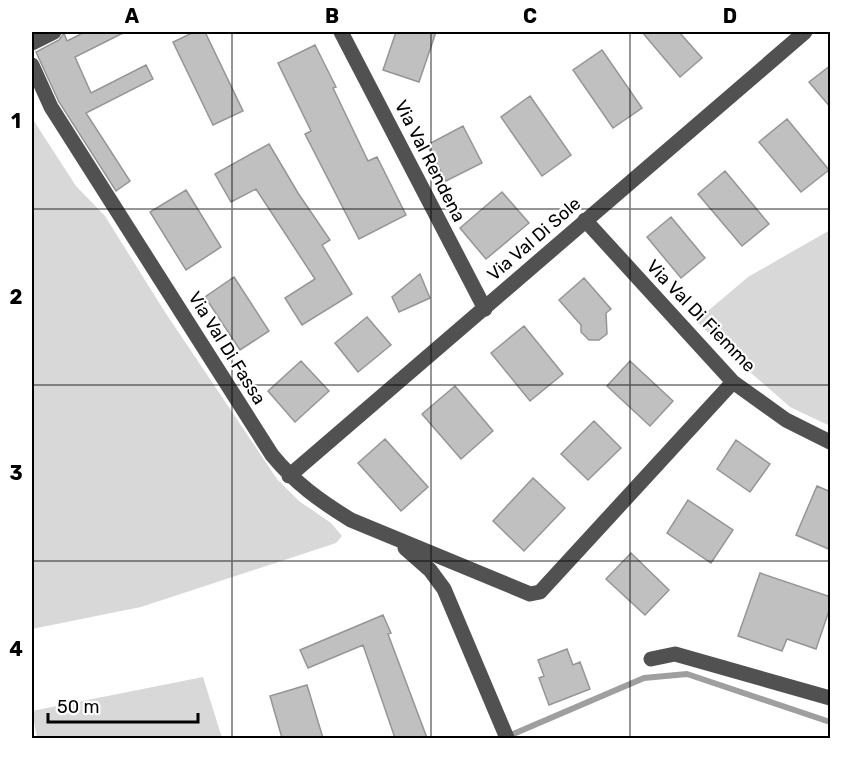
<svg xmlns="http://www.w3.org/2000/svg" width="862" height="770" viewBox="0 0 862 770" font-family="Rubik,sans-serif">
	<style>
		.green { fill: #d8d8d8 }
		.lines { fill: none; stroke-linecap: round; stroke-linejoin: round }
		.stream { stroke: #9f9f9f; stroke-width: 6 }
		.building { fill: #c0c0c0; stroke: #959595; stroke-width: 1.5 }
		.minor { stroke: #515151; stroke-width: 15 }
		.grid { fill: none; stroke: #000; stroke-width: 1.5; stroke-opacity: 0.55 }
		.labels { text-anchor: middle; stroke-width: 4.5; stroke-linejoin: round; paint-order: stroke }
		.street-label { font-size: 18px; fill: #000; stroke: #fff }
		.neatline { fill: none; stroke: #000; stroke-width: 2 }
		.grid-label { font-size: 20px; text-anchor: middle; font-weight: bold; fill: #000 }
	</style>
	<rect width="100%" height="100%" fill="#fff"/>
	<path class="green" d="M32,118L76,186L105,216L163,309L277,479L299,501L331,523L342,536L336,543L141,607L32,629Z
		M830,230V426L790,407L735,359L696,321L748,277Z
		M203,677L222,738H37L32,711Z"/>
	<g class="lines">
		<path class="stream" d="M506,737L644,678L687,674L830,722"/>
	</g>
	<path class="building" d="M85,32H125L75,57L91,93L146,65L153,79L86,113L130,181L116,191L59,102L36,52L59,40L64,33L67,41Z
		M194,32H205L243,111L213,125L173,42Z
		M396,32H436L419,82L383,70Z
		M642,32H679L702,58L680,77Z
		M315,45L336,87L333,88L368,161L377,157L406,215L359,239L305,134L311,131L278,63Z
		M602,50L642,108L613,128L573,70Z
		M831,65V108L809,82Z
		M530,96L571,155L542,176L501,117Z
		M787,119L829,170L801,192L759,142Z
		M463,126L482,163L446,181L427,145Z
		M269,144L298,193L330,240L322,245L352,294L302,325L285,298L315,279L256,189L231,202L215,174Z
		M725,171L769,224L742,246L698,194Z
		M186,190L221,247L186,270L150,212Z
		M502,192L529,223L486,259L460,228Z
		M671,217L705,258L681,278L647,237Z
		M420,274L430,298L399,312L392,297Z
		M234,277L269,331L240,350L205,297Z
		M584,278L611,309L606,313L607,334L599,340H589L581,332V325L559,300Z
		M367,317L391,345L358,372L335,343Z
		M524,326L563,374L530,401L491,353Z
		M301,361L329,391L295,422L268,391Z
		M630,361L673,401L650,426L607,386Z
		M455,386L493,431L461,459L422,414Z
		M594,421L621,448L588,480L561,454Z
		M385,439L428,487L401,511L358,463Z
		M736,440L770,464L750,492L717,469Z
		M533,478L565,508L524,551L493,521Z
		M817,486L831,492V550L796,535Z
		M688,500L733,530L711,563L667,533Z
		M631,553L669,590L645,615L606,579Z
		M760,573L831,597V605L816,649L787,639L782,651L738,636Z
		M383,615L391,633L388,634L427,738H395L363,645L308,668L300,650Z
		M567,649L573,665L580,662L590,689L549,705L539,678L544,676L538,660Z
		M307,685L323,738H282L270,696Z"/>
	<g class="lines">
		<path class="minor" d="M341,32L485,309
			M32,43L54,32
			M32,65L51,107L272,455C295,483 320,501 351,520L530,594L540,592L733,382
			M585,220L733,382L786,420L830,442
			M289,476L805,32
			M405,548L430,570L444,589L507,738
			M651,659L675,654L830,698"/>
	</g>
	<path class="grid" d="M232,32V738M431,32V738M630,32V738M32,209H830M32,385H830M32,561H830"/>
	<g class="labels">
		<g class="street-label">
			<text transform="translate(430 161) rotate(63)" y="6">Via Val Rendena</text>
			<text transform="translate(534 239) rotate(-41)" y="6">Via Val Di Sole</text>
			<text transform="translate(701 316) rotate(46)" y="6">Via Val Di Fiemme</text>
			<text transform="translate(227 348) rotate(58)" y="6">Via Val Di Fassa</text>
		</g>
	</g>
	<rect width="862" height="770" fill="none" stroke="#ffffff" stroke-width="66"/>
	<path d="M48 713v9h150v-9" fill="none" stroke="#000000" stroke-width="3"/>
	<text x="57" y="713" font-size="18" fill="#000000" stroke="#ffffff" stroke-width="4.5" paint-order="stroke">50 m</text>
	<rect x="33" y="33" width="796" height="704" class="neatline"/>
	<g class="grid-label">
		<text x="132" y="23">A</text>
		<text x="332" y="23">B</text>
		<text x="530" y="23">C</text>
		<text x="730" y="23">D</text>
		<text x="16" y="128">1</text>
		<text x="16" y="304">2</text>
		<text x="16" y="480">3</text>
		<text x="16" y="656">4</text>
	</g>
</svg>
